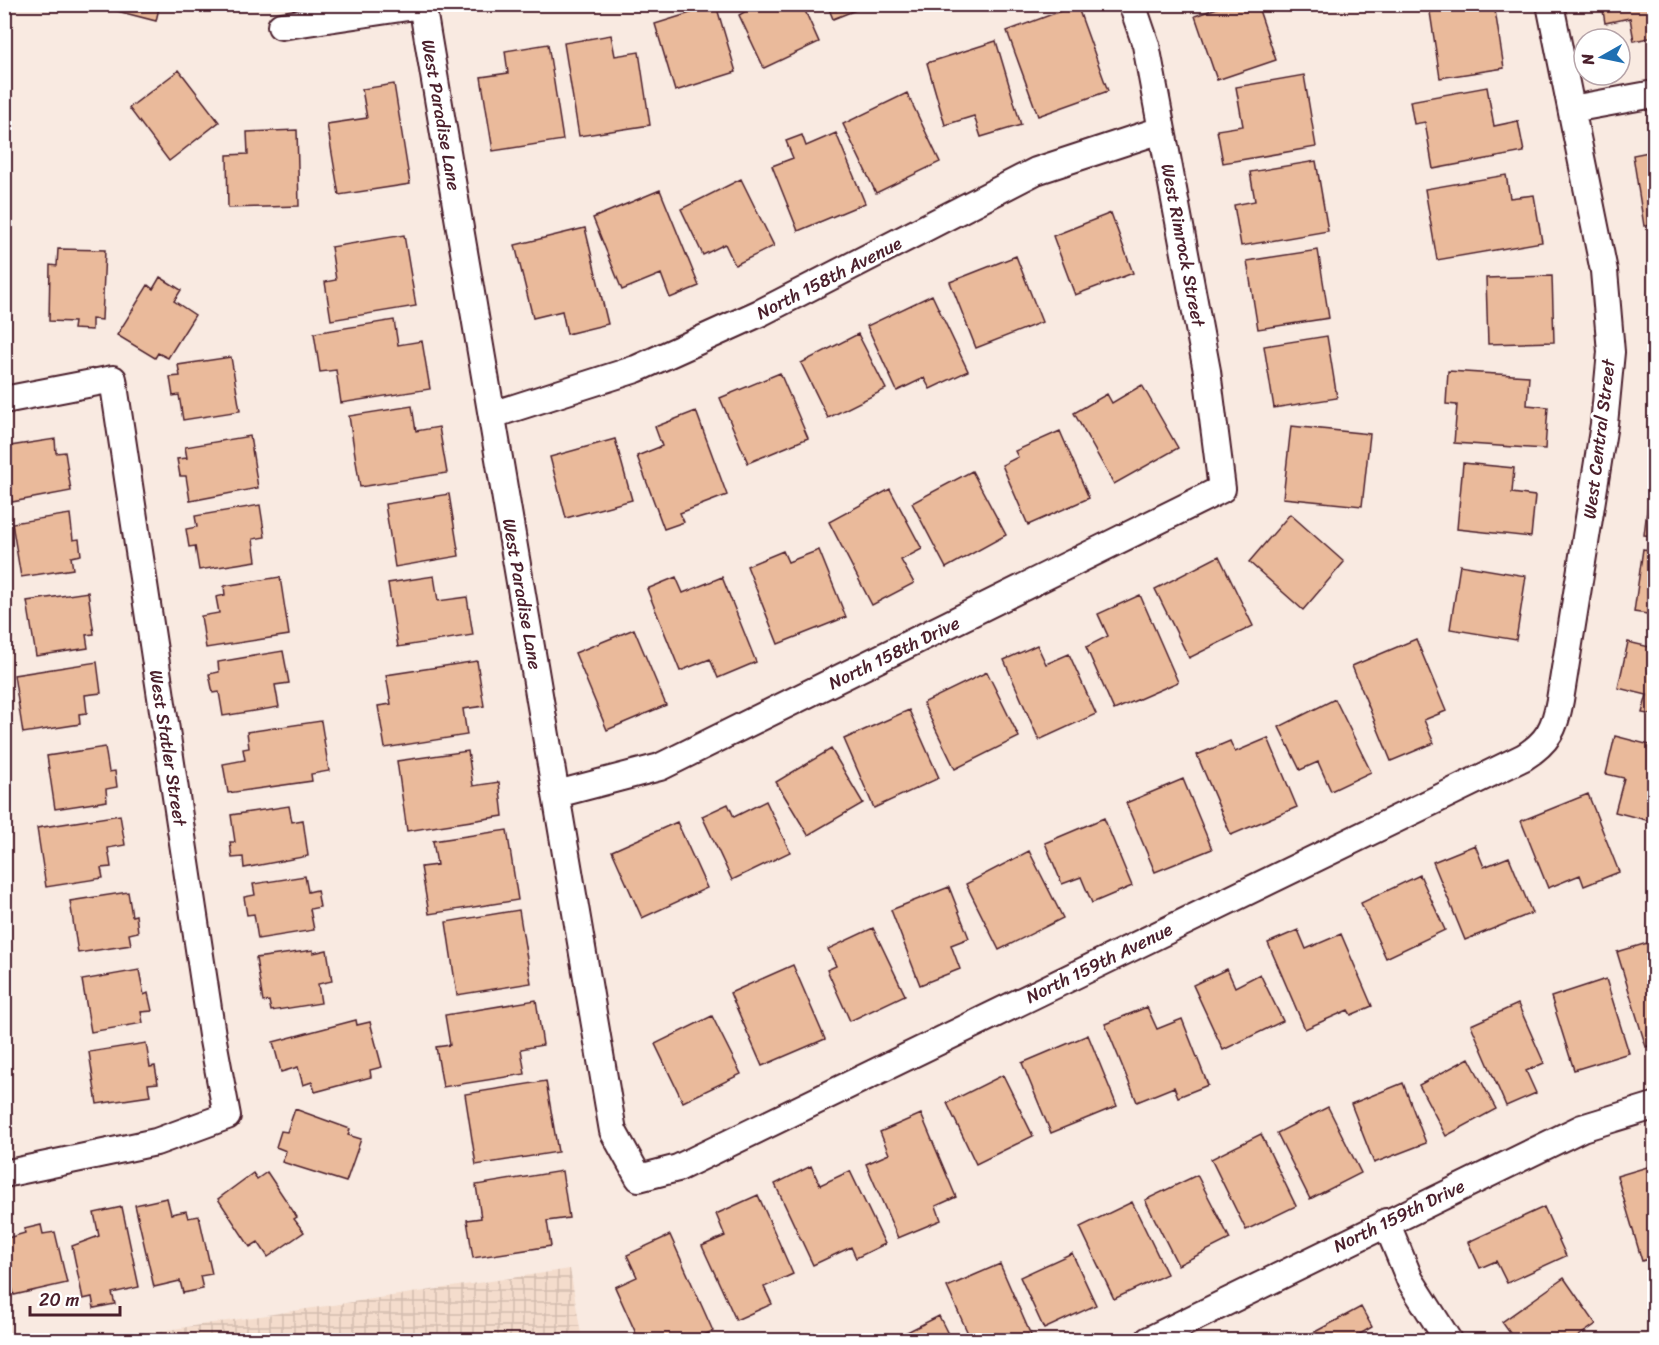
<svg xmlns="http://www.w3.org/2000/svg" width="1659" height="1345" viewBox="0 0 1659 1345" font-family="Sriracha,sans-serif">
	<style>
		.industrial { fill: url(#industrial-grid) }
		.building { fill: #eaba9b; stroke: #4a1f2b; stroke-width: 1.5 }
		.lines { fill: none; stroke-linecap: round; stroke-linejoin: round }
		.street-casing { stroke: #4a1f2b; stroke-width: 30 }
		.street { stroke: #fff; stroke-width: 26 }
		.labels { text-anchor: middle; stroke-width: 6; stroke-linejoin: round; paint-order: stroke }
		.street-label { font-size: 18px; fill: #4a1f2b; stroke: #fff }
	</style>
	<defs>
		<pattern id="industrial-grid" width="8" height="8" patternUnits="userSpaceOnUse" patternTransform="scale(1.5)"><rect width="8" height="8" fill="#f4dccc"/><path d="M0 4h8M4 0v8" fill="none" stroke="#d3bcaf"/></pattern>
	</defs>
	<rect width="100%" height="100%" fill="#f9eae1"/>
	<filter id="ink" filterUnits="userSpaceOnUse"><feTurbulence type="fractalNoise" baseFrequency=".0167" numOctaves="2"/><feDisplacementMap in="SourceGraphic" scale="12" xChannelSelector="R" yChannelSelector="G"/><feConvolveMatrix kernelMatrix="1 2 1 2 8 2 1 2 1" color-interpolation-filters="sRGB"/></filter>
	<g filter="url(#ink)">
		<path class="industrial" d="M570,1269L582,1340H134V1335Z"/>
		<path class="building" d="M90,4H160L156,21Z
			M758,4H802L819,42L764,68L739,15Z
			M827,4H871L833,19Z
			M1228,4H1257L1276,60L1217,80L1195,16Z
			M1477,4H1494L1504,68L1440,78L1430,12Z
			M1602,4H1654V37L1634,41L1630,18L1605,23Z
			M716,5L736,72L675,91L655,24Z
			M1077,5L1108,91L1038,116L1007,31Z
			M611,35L615,56L639,52L650,125L579,136L564,43Z
			M996,41L1021,125L981,137L974,116L945,125L927,63Z
			M548,44L563,140L493,151L481,77L508,73L505,51Z
			M179,70L219,122L169,161L129,108Z
			M1304,75L1316,147L1223,163L1217,130L1243,126L1236,87Z
			M394,84L410,184L339,195L327,124L367,118L362,89Z
			M1487,87L1494,126L1518,121L1524,152L1433,169L1425,122L1414,124L1410,101Z
			M907,93L940,162L876,193L843,124Z
			M297,130L299,206L228,208L227,155L248,154L247,132Z
			M836,133L865,203L798,231L772,166L793,158L786,141L802,135L806,146Z
			M1654,151V225L1644,226L1633,155Z
			M1316,161L1328,231L1241,246L1234,205L1255,201L1250,172Z
			M1506,175L1510,198L1534,195L1542,242L1437,260L1425,189Z
			M741,179L774,246L735,265L725,244L703,255L681,209Z
			M660,190L699,286L670,298L661,274L622,290L593,218Z
			M1111,213L1133,273L1075,295L1053,236Z
			M585,228L608,324L567,334L562,311L533,318L515,245Z
			M404,235L416,306L331,320L325,282L336,280L331,247Z
			M58,249L105,250L102,320L92,319V330L73,329L74,322L49,321L50,265L57,266Z
			M1318,250L1329,318L1258,329L1247,261Z
			M1016,256L1042,322L976,348L950,282Z
			M1552,276L1554,342L1488,344L1486,278Z
			M160,277L181,290L174,301L195,315L168,358L158,353L155,358L117,335L148,285L153,289Z
			M932,295L968,371L930,389L924,378L897,391L867,326Z
			M394,320L398,345L422,341L430,389L341,403L336,370L320,372L314,333Z
			M858,334L886,389L828,418L801,363Z
			M1327,336L1337,398L1274,408L1264,346Z
			M231,357L240,411L183,420L179,395L173,396L170,377L180,376L178,365Z
			M1448,371L1529,376L1527,405L1548,407L1545,449L1454,443L1457,405L1446,404Z
			M780,373L808,438L748,463L720,398Z
			M1142,385L1178,448L1114,484L1074,413L1107,394L1112,403Z
			M412,406L416,431L439,427L447,473L360,487L349,416Z
			M696,411L727,495L680,513L684,522L664,529L637,456L662,446L655,427Z
			M1291,426L1370,434L1362,506L1283,498Z
			M1060,431L1089,498L1028,525L1002,465L1018,457L1015,451Z
			M250,436L258,488L190,501L186,476H180L177,459L187,458L185,447Z
			M55,439L56,453L65,452L71,491L12,502L4,447Z
			M615,439L632,500L566,518L550,457Z
			M1463,463L1514,468L1512,493L1535,496L1531,537L1457,529Z
			M972,471L1006,535L946,568L912,503Z
			M890,489L922,549L901,560L914,583L872,605L829,522Z
			M449,494L459,556L395,567L385,504Z
			M1648,502H1654V536L1644,535Z
			M260,505L265,537L253,539L256,561L199,570L195,546L189,547L186,529L197,527L195,516Z
			M70,514L73,540L79,539L81,555L71,557L73,569L21,577L12,523Z
			M1290,514L1344,562L1303,610L1249,562Z
			M1643,549L1654,551V615L1634,612Z
			M819,550L846,617L778,644L747,566L783,551L788,562Z
			M1219,556L1253,626L1189,658L1155,589Z
			M1460,565L1526,576L1516,640L1450,629Z
			M434,576L438,601L467,597L473,635L398,647L388,583Z
			M280,577L289,635L206,648L201,616L219,613L216,597L225,595L224,586Z
			M676,577L683,593L722,577L756,662L718,678L710,659L680,671L647,589Z
			M88,592L94,634L86,635L88,648L36,656L27,601Z
			M1140,595L1178,682L1114,710L1086,647L1108,636L1098,614Z
			M634,629L666,705L607,730L575,653Z
			M1416,639L1446,711L1424,720L1434,743L1391,761L1352,666Z
			M1628,642L1654,648V715L1642,713L1647,695L1618,688Z
			M1037,645L1046,664L1069,654L1096,714L1039,740L1004,660Z
			M283,651L289,683L275,685L279,707L223,716L219,692L213,693L209,674L219,672L218,662Z
			M477,661L484,706L463,709L467,735L385,748L378,706L391,704L386,675Z
			M97,662L101,693L85,695L87,713L79,714L80,724L23,733L14,675Z
			M987,672L1019,737L955,769L923,703Z
			M1335,699L1371,772L1331,791L1318,762L1300,770L1279,727Z
			M909,710L939,778L874,808L844,739Z
			M321,721L329,771L311,774L312,781L228,793L223,764L245,760L243,749L249,748L247,732Z
			M1615,736L1654,746V822L1615,812L1624,778L1606,774Z
			M1268,738L1297,807L1231,835L1197,755L1230,741L1235,752Z
			M105,747L109,772L115,771L117,787L106,789L107,801L55,809L47,756Z
			M831,749L863,803L808,835L776,782Z
			M468,751L473,786L499,782L503,816L407,831L397,761Z
			M1183,779L1212,849L1155,872L1126,803Z
			M1588,794L1619,872L1584,886L1580,875L1548,888L1521,821Z
			M766,801L790,852L732,880L702,816L728,804L734,817Z
			M289,806L292,822L303,820L308,856L244,868L243,857L232,858L230,842H235L231,815Z
			M120,815L125,845L108,848L111,867L101,868L103,878L46,887L37,828Z
			M1104,818L1132,886L1092,903L1081,877L1062,884L1045,843Z
			M677,822L707,888L642,918L612,851Z
			M507,830L518,900L429,914L421,867L437,865L433,841Z
			M1475,845L1484,867L1509,857L1532,913L1465,940L1433,862Z
			M1029,851L1063,918L999,950L966,884Z
			M1420,875L1445,930L1386,958L1361,903Z
			M305,876L308,892L317,890L320,907L310,909L314,930L258,939L254,914L247,915L244,897L255,895L253,884Z
			M949,887L969,938L951,945L960,969L920,985L891,910Z
			M128,892L132,916L136,915L138,932L129,934L131,945L78,953L70,901Z
			M519,910L531,983L457,995L446,922Z
			M873,928L905,995L850,1021L827,970L836,966L828,949Z
			M1298,930L1306,949L1341,934L1372,1006L1351,1015L1348,1010L1305,1029L1268,943Z
			M1654,941V1044L1646,1047L1617,952Z
			M313,950V953L327,950L332,981L318,984L321,1003L271,1011L269,1001L263,1002L256,958Z
			M793,965L825,1039L762,1066L730,993Z
			M1227,969L1235,987L1260,974L1283,1021L1223,1050L1193,985Z
			M139,970L144,995L148,993L152,1011L141,1012L143,1023L91,1032L82,980Z
			M1606,979L1629,1053L1574,1070L1551,997Z
			M536,1000L543,1045L521,1049L525,1074L443,1087L436,1047L450,1045L445,1015Z
			M1518,1004L1544,1063L1526,1071L1536,1093L1506,1106L1471,1025Z
			M1147,1007L1157,1029L1182,1019L1208,1085L1178,1097L1174,1087L1137,1102L1105,1024Z
			M712,1016L741,1074L683,1102L655,1044Z
			M356,1020L357,1025L370,1022L382,1067L370,1070L371,1077L315,1092L312,1082L303,1085L298,1067L281,1072L273,1042Z
			M1088,1035L1117,1106L1051,1133L1022,1063Z
			M146,1043L150,1067L155,1066L158,1083L148,1084L150,1096L97,1104L89,1052Z
			M1469,1058L1496,1109L1446,1136L1419,1085Z
			M1003,1075L1033,1136L976,1164L947,1103Z
			M546,1081L558,1152L476,1165L465,1094Z
			M1403,1083L1426,1143L1374,1163L1351,1104Z
			M1328,1107L1361,1173L1310,1199L1277,1133Z
			M295,1109L350,1129L348,1135L361,1139L346,1182L282,1162L286,1151L276,1147L281,1131L287,1132Z
			M921,1114L956,1197L936,1206L941,1220L898,1238L866,1164L889,1154L880,1132Z
			M1261,1134L1296,1206L1246,1230L1211,1159Z
			M1654,1165V1257L1642,1261L1617,1176Z
			M811,1166L820,1185L850,1171L885,1244L856,1258L851,1247L813,1265L775,1184Z
			M562,1171L569,1218L547,1221L551,1246L473,1258L467,1220L481,1218L476,1185Z
			M267,1172L297,1217L294,1219L304,1232L268,1257L258,1242L250,1247L218,1199L253,1173L257,1179Z
			M1197,1175L1230,1239L1178,1265L1145,1200Z
			M758,1195L793,1274L764,1287L772,1304L736,1320L702,1246L725,1236L716,1214Z
			M167,1198L171,1214L186,1211L188,1218L199,1216L212,1274L200,1276L203,1289L183,1293L180,1281L154,1287L135,1205Z
			M1132,1202L1167,1274L1114,1299L1080,1227Z
			M122,1207L139,1287L112,1293L115,1304L94,1308L92,1297L83,1299L72,1246L99,1236L94,1213Z
			M1544,1207L1566,1256L1507,1283L1496,1261L1480,1268L1468,1242Z
			M41,1225L43,1234L55,1232L67,1283L14,1295L4,1256V1239L25,1233L24,1229Z
			M670,1235L713,1331L692,1340H639L615,1287L637,1277L627,1255Z
			M1072,1253L1096,1305L1044,1329L1020,1277Z
			M1000,1264L1033,1340H1003L1001,1336L990,1340H971L947,1287Z
			M1564,1278L1596,1324L1573,1340H1515L1502,1322Z
			M1361,1307L1372,1327L1353,1338L1354,1340H1300Z
			M939,1316L951,1340H891Z"/>
		<g class="lines">
			<g class="street-casing">
				<path id="street" d="M422,4L613,1131L639,1178L678,1168L1524,757C1548,742 1555,728 1560,700L1604,424L1611,352L1604,271L1550,4
					M281,26L428,4
					M1572,109L1654,94
					M4,400L113,379L212,1035L227,1116L156,1142L4,1174
					M492,415L636,369L762,312L1036,171L1161,130
					M557,794L660,767L1222,489L1207,371L1146,45L1132,4
					M1386,1222L1410,1280L1448,1340
					M1149,1340L1582,1128L1654,1106"/>
			</g>
			<use href="#street" class="street"/>
		</g>
	</g>
	<g class="labels">
		<g class="street-label">
			<text transform="translate(441 115) rotate(80)" y="6">West Paradise Lane</text>
			<text transform="translate(1183 245) rotate(79)" y="6">West Rimrock Street</text>
			<text transform="translate(829 278) rotate(-27)" y="6">North 158th Avenue</text>
			<text transform="translate(1599 439) rotate(-83)" y="6">West Central Street</text>
			<text transform="translate(522 594) rotate(80)" y="6">West Paradise Lane</text>
			<text transform="translate(894 653) rotate(-26)" y="6">North 158th Drive</text>
			<text transform="translate(168 748) rotate(81)" y="6">West Statler Street</text>
			<text transform="translate(1099 963) rotate(-26)" y="6">North 159th Avenue</text>
			<text transform="translate(1399 1216) rotate(-26)" y="6">North 159th Drive</text>
		</g>
	</g>
	<rect width="1659" height="1345" fill="none" stroke="#fff" stroke-width="24"/>
	<rect x="12" y="12" width="1635" height="1321" fill="none" stroke="#4a1f2b" stroke-width="2" filter="url(#ink)"/>
	<g transform="translate(1602 57) rotate(261)"><circle r="28" fill="#ffffff" stroke="#b7a5aa" stroke-width="1.5"/>
	<path d="M0-4.5L10 22L0 15L-10 22Z" fill="#1f6fb2"/>
	<text y="-9" font-size="16" font-weight="bold" text-anchor="middle" fill="#4a1f2b">N</text>
	</g>
	<path d="M30 1306v9h90v-9" fill="none" stroke="#4a1f2b" stroke-width="3"/>
	<text x="39" y="1306" font-size="18" fill="#4a1f2b" stroke="#ffffff" stroke-width="4.5" paint-order="stroke">20 m</text>
</svg>
